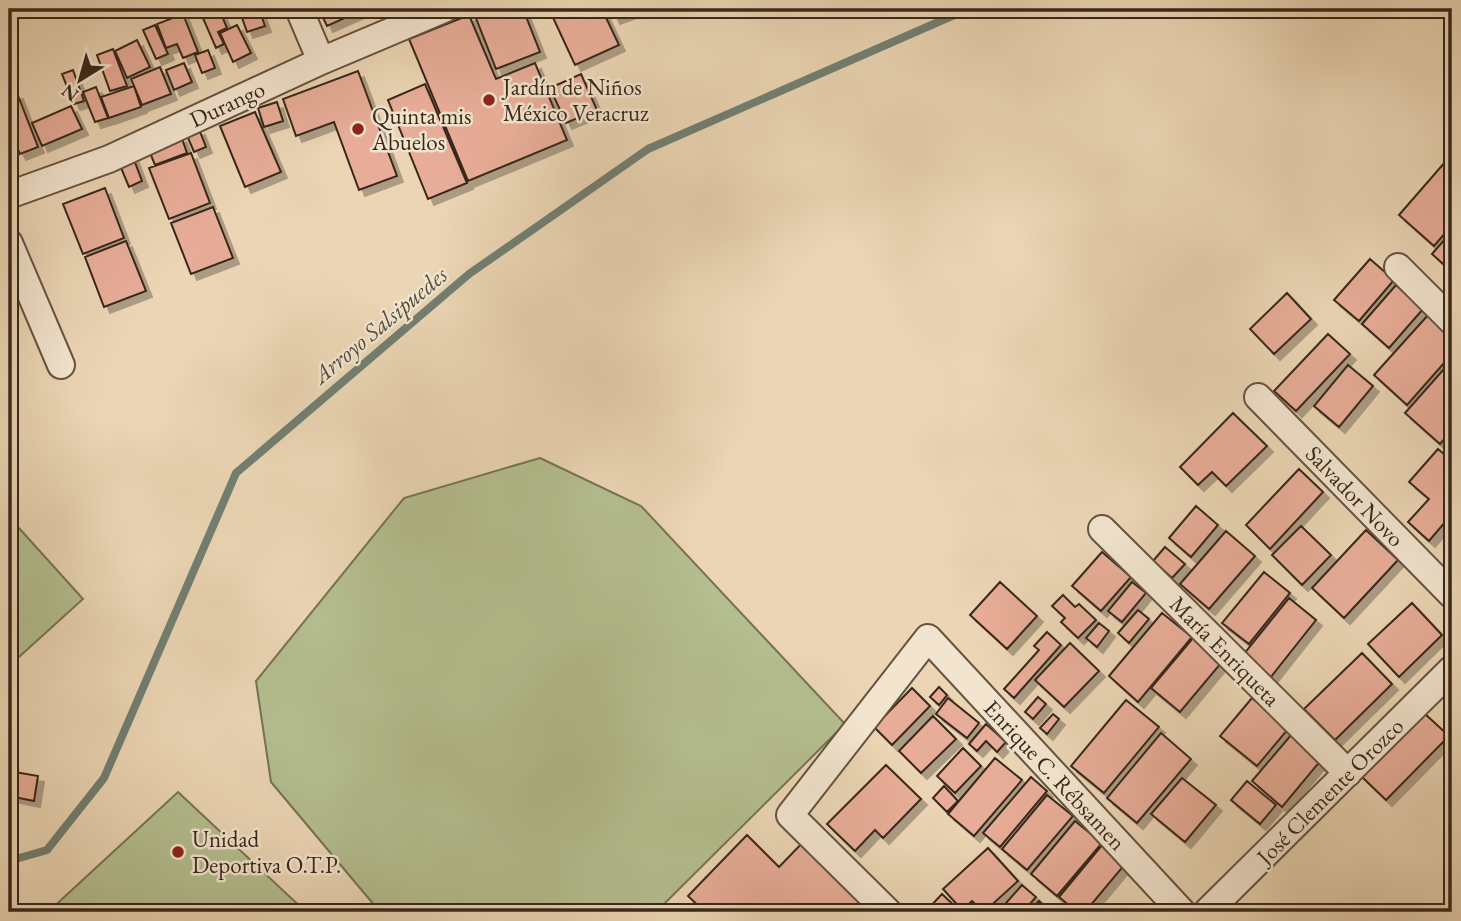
<svg xmlns="http://www.w3.org/2000/svg" width="1461" height="921" viewBox="0 0 1461 921" font-family="'EB Garamond',serif">
	<style>
		.green { fill: #b4be8f; stroke: #767354; stroke-width: 2 }
		.lines { fill: none; stroke-linecap: round; stroke-linejoin: round }
		.stream { stroke: #727f72; stroke-width: 8 }
		.building { fill: #e8ad98; stroke: #38281a; stroke-width: 2; filter: url(#shadow) }
		.minor-casing { stroke: #655340; stroke-width: 30 }
		.minor { stroke: #f2e4ce; stroke-width: 26 }
		.poi-dot { fill: #8f2418; stroke: #f2e4ce; stroke-width: 2.5 }
		.labels { text-anchor: middle; stroke-width: 5; stroke-linejoin: round; paint-order: stroke }
		.poi-label { font-size: 23px; fill: #38281a; stroke: #f2e4ce; text-anchor: start }
		.street-label { font-size: 23px; fill: #38281a; stroke: #f2e4ce }
		.water-label { font-size: 24px; font-style: italic; fill: #504c3e; stroke: #f2e4ce }
	</style>
	<defs>
		<filter id="shadow"><feDropShadow dx="6" dy="6" stdDeviation="0" flood-color="#0004"/></filter>
	</defs>
	<rect width="100%" height="100%" fill="#ebd5b4"/>
	<filter id="stains"><feTurbulence type="fractalNoise" baseFrequency=".00286" numOctaves="4"/><feColorMatrix values="0 0 0 0 .2 0 0 0 0 .09 0 0 0 0 .02 0 0 0 .5 -.17"/></filter>
	<radialGradient id="worn" r=".72"><stop offset=".6" stop-color="#630" stop-opacity="0"/><stop offset="1" stop-color="#630" stop-opacity=".3"/></radialGradient>
	<path class="green" d="M540,458L641,506L845,724L656,912H380L271,782L256,681L404,498Z
		M9,517L83,599L9,666Z
		M178,792L306,912H48Z"/>
	<g class="lines">
		<path class="stream" d="M9,861L47,850L104,778L236,473L469,274L648,149L968,9"/>
	</g>
	<path class="building" d="M199,9H219L227,28L218,32L224,44L216,48Z
		M239,9H259L265,26L247,32Z
		M319,9H365L327,26Z
		M485,9H523L540,52L496,69L474,13Z
		M549,9H602L619,45L575,65Z
		M610,9H639L614,18Z
		M183,14L198,52L183,58L177,44L166,48L157,24Z
		M469,15L496,79L535,63L567,140L468,181L409,39Z
		M155,25L168,54L156,59L143,30Z
		M237,25L251,53L233,62L220,33Z
		M137,40L150,67L127,78L115,51Z
		M113,49L127,86L110,91L97,55Z
		M208,50L215,68L202,73L195,55Z
		M184,63L192,82L174,90L166,70Z
		M160,67L171,94L142,105L131,79Z
		M73,70L84,101L74,104L62,74Z
		M358,71L397,176L359,190L334,122L296,136L283,99Z
		M581,74L597,110L566,123L550,88Z
		M425,84L467,183L428,199L388,100Z
		M134,86L141,107L109,118L101,97Z
		M96,87L108,118L95,122L83,92Z
		M17,93L38,147L20,154L9,130V96Z
		M277,102L283,121L264,127L258,108Z
		M71,106L82,129L42,146L32,123Z
		M255,112L281,172L245,187L220,126Z
		M199,129L206,147L194,152L186,133Z
		M181,136L187,153L155,165L148,148Z
		M191,153L210,203L169,219L149,168Z
		M133,157L142,181L129,187L119,163Z
		M1446,161L1452,166V225L1434,246L1399,215Z
		M105,188L124,238L83,254L63,204Z
		M213,207L233,258L191,274L171,223Z
		M1452,231V272L1432,254Z
		M126,241L146,291L104,307L85,257Z
		M1370,259L1394,280L1359,321L1334,300Z
		M1396,285L1423,309L1389,348L1362,324Z
		M1287,293L1311,319L1274,354L1250,329Z
		M1429,314L1452,335V354L1407,405L1374,375Z
		M1328,334L1350,354L1296,411L1274,391Z
		M1452,360V430L1440,444L1405,413Z
		M1348,365L1373,386L1339,427L1314,406Z
		M1233,413L1267,446L1226,486L1212,472L1198,485L1180,467Z
		M1438,449L1452,461V514L1429,541L1408,522L1429,499L1409,482Z
		M1299,469L1323,492L1270,549L1246,525Z
		M1196,506L1218,525L1191,557L1169,538Z
		M1301,526L1331,555L1302,585L1272,555Z
		M1366,530L1398,560L1344,618L1312,588Z
		M1226,531L1255,556L1209,609L1180,584Z
		M1165,547L1185,564L1172,578L1153,561Z
		M1102,552L1131,577L1101,611L1072,586Z
		M1264,572L1290,593L1249,644L1222,623Z
		M1000,582L1037,616L1007,649L970,615Z
		M1132,582L1146,593L1122,622L1108,611Z
		M1063,595L1075,607L1079,604L1096,620L1078,638L1061,622L1065,618L1052,606Z
		M1289,598L1316,620L1270,678L1243,655Z
		M1412,603L1442,635L1399,677L1368,644Z
		M1138,610L1149,619L1129,643L1118,633Z
		M1162,613L1192,637L1138,702L1109,676Z
		M1099,623L1109,631L1097,647L1086,638Z
		M1047,632L1061,645L1014,698L1004,689L1039,650L1034,646Z
		M1193,638L1222,662L1180,712L1151,688Z
		M1070,643L1099,671L1064,707L1035,680Z
		M1362,653L1392,684L1335,740L1304,709Z
		M939,687L947,695L939,705L930,697Z
		M912,688L930,706L892,745L874,727Z
		M1038,697L1046,704L1033,719L1025,712Z
		M948,698L979,723L967,738L936,714Z
		M1252,698L1289,728L1257,766L1220,736Z
		M1126,700L1159,727L1104,793L1071,766Z
		M1424,713L1449,736L1386,800L1362,777Z
		M1053,714L1059,719L1047,734L1040,728Z
		M933,716L956,739L921,773L899,751Z
		M986,724L1006,742L997,752L986,741L977,751L969,744Z
		M1161,733L1191,759L1137,823L1107,798Z
		M1292,734L1322,759L1282,807L1252,781Z
		M963,748L981,766L955,793L937,776Z
		M995,758L1022,780L974,836L948,814Z
		M886,765L921,799L883,838L875,830L855,851L827,824Z
		M9,771L38,776L34,801L9,796Z
		M1031,777L1047,791L1000,847L983,833Z
		M1182,778L1216,805L1185,842L1151,814Z
		M1247,781L1276,805L1260,824L1231,800Z
		M944,786L958,801L947,812L933,798Z
		M1047,795L1073,816L1027,870L1002,849Z
		M1075,821L1102,843L1057,896L1031,874Z
		M747,835L779,867L807,838L874,912H705L688,896Z
		M1103,844L1126,863L1085,912H1077L1059,897Z
		M988,848L1018,881L984,912L972,901L962,910L943,889Z
		M1022,885L1036,897L1023,912H1001L999,911Z
		M942,894L961,912L926,911Z
		M1039,901L1048,910L1046,912H1028Z"/>
	<g class="lines">
		<g class="minor-casing">
			<path id="minor" d="M299,9L321,61
				M9,195L109,159L321,61L444,9
				M9,243L61,365
				M1398,267L1452,321
				M1258,397L1452,595
				M1102,529L1348,773
				M888,912L790,815L928,638L1182,912
				M1207,912L1452,669"/>
		</g>
		<use href="#minor" class="minor"/>
	</g>
	<g class="poi-dot">
		<circle cx="489" cy="100" r="7"/>
		<circle cx="358" cy="129" r="7"/>
		<circle cx="178" cy="852" r="7"/>
	</g>
	<g class="labels">
		<g class="poi-label">
			<text x="503" y="95">Jardín de Niños<tspan x="503" dy="26">México Veracruz</tspan></text>
			<text x="372" y="124">Quinta mis<tspan x="372" dy="26">Abuelos</tspan></text>
			<text x="192" y="847">Unidad<tspan x="192" dy="26">Deportiva O.T.P.</tspan></text>
		</g>
		<g class="street-label">
			<text transform="translate(227 104) rotate(-25)" y="8">Durango</text>
			<text transform="translate(1355 496) rotate(46)" y="8">Salvador Novo</text>
			<text transform="translate(1225 651) rotate(45)" y="8">María Enriqueta</text>
			<text transform="translate(1055 775) rotate(47)" y="8">Enrique C. Rébsamen</text>
			<text transform="translate(1330 791) rotate(-45)" y="8">José Clemente Orozco</text>
		</g>
		<g class="water-label">
			<text transform="translate(380 325) rotate(-40)" y="8">Arroyo Salsipuedes</text>
		</g>
	</g>
	<rect width="1461" height="921" fill="none" stroke="#ebd5b4" stroke-width="35"/>
	<rect x="10" y="10" width="1440" height="900" fill="none" stroke="#38281a" stroke-width="3.5"/>
	<rect x="18" y="18" width="1426" height="886" fill="none" stroke="#38281a" stroke-width="2"/>
	<g transform="translate(80 80) rotate(217)" stroke="#f2e4ce" stroke-width="5" paint-order="stroke">
	<path d="M0-5L12 26L0 18L-12 26Z" fill="#38281a"/>
	<text y="-10" font-size="19" font-weight="bold" text-anchor="middle" fill="#38281a">N</text>
	</g>
	<rect width="100%" height="100%" filter="url(#stains)"/>
	<rect width="100%" height="100%" fill="url(#worn)"/>
</svg>
